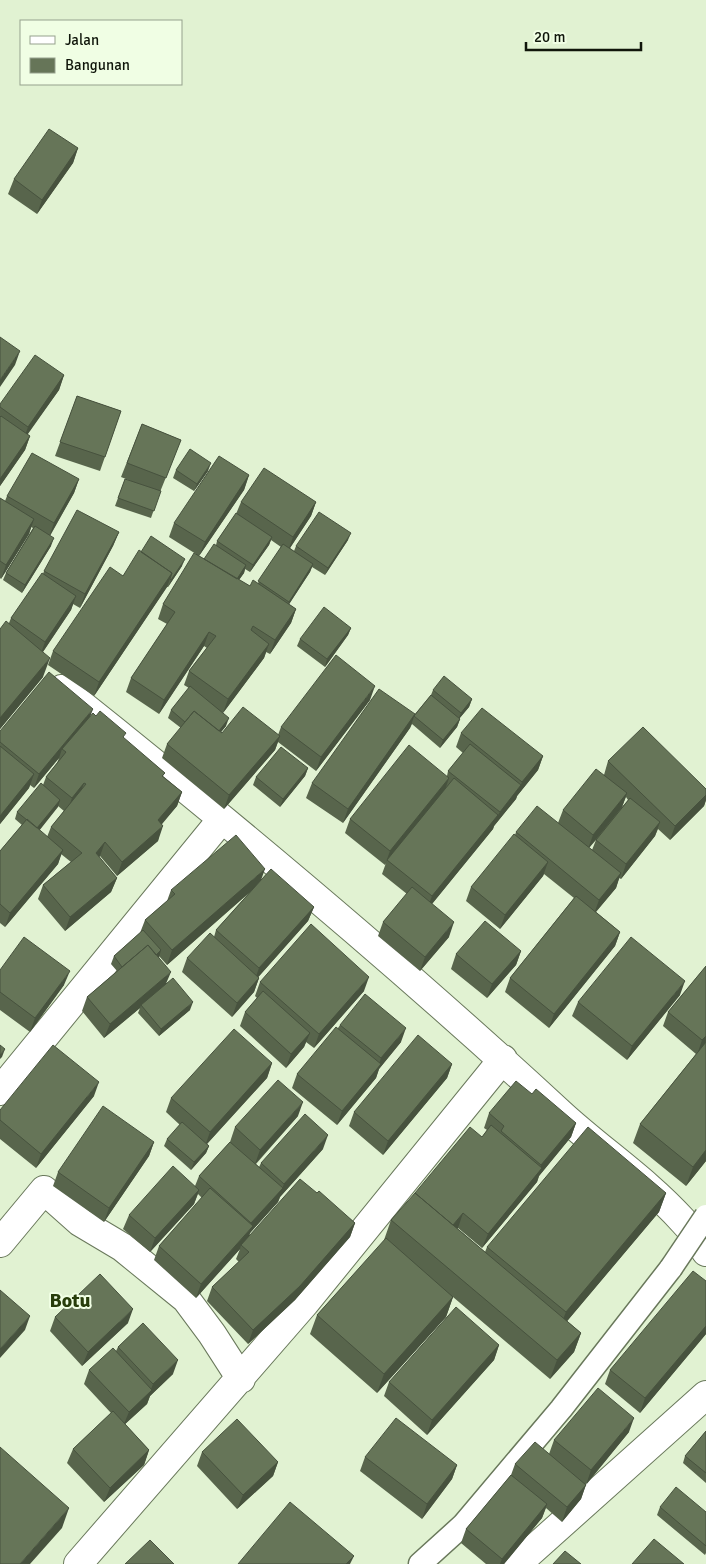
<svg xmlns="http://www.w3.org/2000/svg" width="706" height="1564" viewBox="0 0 706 1564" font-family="Signika,sans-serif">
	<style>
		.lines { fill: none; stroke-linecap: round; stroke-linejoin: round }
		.lane-casing { stroke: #69785b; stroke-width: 25 }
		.street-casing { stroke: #69785b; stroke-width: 30 }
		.lane { stroke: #fff; stroke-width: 22 }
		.street { stroke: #fff; stroke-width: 28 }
		.lane-bridge-casing { stroke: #69785b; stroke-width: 25; stroke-linecap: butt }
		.lane-bridge { stroke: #fff; stroke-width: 22 }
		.wall { fill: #58654c; fill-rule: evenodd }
		.shaded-wall { fill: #47523e }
		.building { fill: #667558; stroke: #47523e }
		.labels { text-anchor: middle; stroke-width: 4; stroke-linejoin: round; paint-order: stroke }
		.district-label { font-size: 20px; font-weight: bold; fill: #273d0a; stroke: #f0fee4 }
	</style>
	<rect width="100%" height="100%" fill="#e1f2d2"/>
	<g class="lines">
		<g class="lane-casing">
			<path id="lane" d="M420,1564L463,1525L561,1409L671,1268"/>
		</g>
		<g class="street-casing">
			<path id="street" d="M62,689C233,825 400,965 560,1113C600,1150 646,1180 683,1221C692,1230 699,1241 706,1252
				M0,1091L222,819
				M0,1243L44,1190L80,1222L122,1247L186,1299L212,1334L241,1379
				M78,1564L305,1303L503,1059
				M517,1564L706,1395"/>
		</g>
		<use href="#lane" class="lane"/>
		<use href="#street" class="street"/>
		<g class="lane-bridge-casing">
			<path id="lane-bridge" d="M671,1268L706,1216"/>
		</g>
		<use href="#lane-bridge" class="lane-bridge"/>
	</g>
	<path class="wall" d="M78,148L73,163L37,214L8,194L14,179Z
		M64,375L59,390L27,434L30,436L25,450L0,486V404Z
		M77,396L121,411L100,471L55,456Z
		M142,424L181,440L160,492L151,518L115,506L125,479L131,481L121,477Z
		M176,470L208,471L194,491L173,478Z
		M249,475L244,490L199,556L204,559L216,545L217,541L236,514L241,502H316L311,516L290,548L294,551L296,546L348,540L325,575L312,567L310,572L289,604L296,609L291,623L270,654L266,652L264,658L223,713L226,726L221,732L222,733L278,735L281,727L370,700L316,771L278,742L275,750L224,809L162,758L167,744L181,728L168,718L171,710L189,688L184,685L189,671L207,648L204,646L159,714L126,692L131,678L167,624L158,619L163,604L196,554L169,537L174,523ZM271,540L281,547L258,583L250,586L239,580L244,573L245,569L250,572L269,545Z
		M79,479L74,493L50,536L51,546L22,593L3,580L6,573L33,528L31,527L29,534L1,579L0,578V498L5,501L7,496Z
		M119,532L113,546L80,608L73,604L71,610L43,652V677L0,729V629L9,623L11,618L43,574L44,571Z
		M141,552L182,566L168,587H167L94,696L48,665L53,651L123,576Z
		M351,628L348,635L325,667L297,646L300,639Z
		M433,690L472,699L469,707L459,719H460L457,727L440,748L412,724L410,728L343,823L306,798L312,783L415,714L431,695Z
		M91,716L124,739L165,773L163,776L182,792L177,806L161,824L158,841L117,876L100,856L99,857L117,878L111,892L65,931L38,899L43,885L71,862L61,854L58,864L5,927L0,923V851L22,825L15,819L17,812L43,785L46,777L57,763L59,758L34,788L30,785L29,788L0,824V731ZM58,806L64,811L51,827L47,837L39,830Z
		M461,733L543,756L538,770L517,796L516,799L494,826L493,829L432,904L449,937L420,971L378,936L383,922L407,894L382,874L386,863L385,865L345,833L350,819L447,776L448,771L463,753L456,747Z
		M608,761L706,789V800L704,806L670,840L658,829L655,836L621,879L619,878L616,888L596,912L620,932L615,946L549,1028L505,992L510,978L574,898L544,874L543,876L500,929L466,901L471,887L515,835L516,832L558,823L563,810L604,775ZM626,797L628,800L622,807ZM596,840L592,850L589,848Z
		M308,768L305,776L280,807L253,785L256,777Z
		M262,879L314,907L308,921L258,977L259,978L254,992L232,1017L182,972L187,958L214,937L216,930L249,893L167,965L159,956V958L166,984L190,1010L159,1036L138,1013L140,1008L104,1038L82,1011L87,997L117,971L111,964L114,956L140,933L145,920L167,901L171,890Z
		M521,951L516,965L487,998L451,969L456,954Z
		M706,966V1161L686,1186L633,1143L640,1124L696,1054L663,1026L668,1012Z
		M0,970L64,985L30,1032L0,1010Z
		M260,982L364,991L314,1048L306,1042L304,1047L286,1068L240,1026L245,1012L257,998L255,996Z
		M680,995L627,1060L572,1016L578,1002Z
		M340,1025L401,1042L379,1069L376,1078L337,1125L292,1088L297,1074L338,1028Z
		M272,1063L267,1078L207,1144L209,1146L206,1153L191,1170L164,1146L167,1139L180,1125L166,1112L171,1098Z
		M452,1064L447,1078L383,1155L349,1126L354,1112Z
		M532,1094L576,1123L571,1137L539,1176L537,1182L482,1248L458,1228H457L485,1252L487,1247L666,1193L659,1212L567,1321L581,1333L574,1352L550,1379L453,1297L446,1317L377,1393L310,1334L317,1315L385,1240H384L391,1220L482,1137L487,1130L484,1128L489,1113Z
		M94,1096L36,1168L0,1139V1110Z
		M298,1116L256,1164L259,1167L261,1163L323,1149L280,1197L278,1202L250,1233L249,1237L317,1193L355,1223L350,1237L295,1300L248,1344L207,1301L212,1287L239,1262L236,1259L240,1249L196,1298L154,1260L159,1246L202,1198L198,1194L194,1204L150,1252L123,1229L129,1215L195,1186L199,1176L230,1142L235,1127Z
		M154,1142L149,1156L104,1222L53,1186L58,1172Z
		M706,1281V1334L640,1413L605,1384L610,1370Z
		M55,1317L128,1323L82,1366L50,1331Z
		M499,1345L494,1360L427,1435L384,1396L389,1382Z
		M118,1347L173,1374L150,1396L147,1404L125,1424L149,1450L144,1465L104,1502L67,1463L73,1449L111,1413L84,1384L89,1370L116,1351Z
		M706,1431V1483L683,1463L685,1456Z
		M629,1432L586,1484L581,1499L562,1522L546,1508L542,1518L504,1564H486L461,1543L466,1529L511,1475L515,1464L549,1454L554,1440Z
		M202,1452L278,1462L273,1476L237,1509L197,1466Z
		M365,1457L457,1465L452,1479L422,1519L360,1471Z
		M660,1507L706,1512V1553L705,1555L657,1515Z"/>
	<path class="shaded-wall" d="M78,148L73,163L37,214L42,200Z
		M20,351L15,365L0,387V380Z
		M64,375L59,390L23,441L28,427Z
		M30,436L25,450L0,486V479Z
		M211,463L208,471L194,491L197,484Z
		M249,475L244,490L199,556L205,542Z
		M79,479L74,493L49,537L54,523Z
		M316,502L311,516L288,551L293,537Z
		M34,519L29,534L1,579L6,565Z
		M119,532L113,546L80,608L85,594Z
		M351,533L348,540L325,575L328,568Z
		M272,537L269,545L250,572L253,565Z
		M54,538L51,546L22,593L25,585Z
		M185,559L182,566L168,587L171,580Z
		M313,564L310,572L286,609L289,602Z
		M246,565L244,573L230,592L233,585Z
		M172,573L167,587L94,696L99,682Z
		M76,596L71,610L40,656L45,642Z
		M296,609L291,623L270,654L275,640Z
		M351,628L348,635L325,667L327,659Z
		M209,632L204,646L159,714L164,700Z
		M269,644L264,658L223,713L228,699Z
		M50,658L43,677L0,729V718Z
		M375,686L370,700L316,771L321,757Z
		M472,699L469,707L458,720L461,713Z
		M93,709L88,723L62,749L59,758L34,788L39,774Z
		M415,714L410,728L343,823L348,809Z
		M229,718L226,726L212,743L214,736Z
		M460,719L457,727L440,748L443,740Z
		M280,736L275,750L224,809L229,795Z
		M543,756L538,770L517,796L522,782Z
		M308,768L305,776L280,807L283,799Z
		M34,774L29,788L0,824V816Z
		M449,778L444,793L387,860L385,865L390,851Z
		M84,783L79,797L67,812L72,798Z
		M521,785L516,799L494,826L493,829L427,910L432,896L498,815L500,812Z
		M182,792L177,806L153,835L158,820Z
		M627,793L622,807L588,849L593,835Z
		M706,795V800L704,806L670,840L675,826Z
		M60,800L58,807L35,836L37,828Z
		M660,822L655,836L621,879L626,864Z
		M163,826L158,841L117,876L122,862Z
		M105,842L100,856L90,867L96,853Z
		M63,850L58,864L5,927L10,913Z
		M548,862L543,876L500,929L505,915Z
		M265,869L260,883L167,965L172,950Z
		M621,873L616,888L594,914L599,900Z
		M117,878L111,892L65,931L70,917Z
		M314,907L308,921L254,982L259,968Z
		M454,922L449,937L420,971L425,957Z
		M620,932L615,946L549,1028L554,1014Z
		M161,950L159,958L152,959Z
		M521,951L516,965L487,998L492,984Z
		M70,971L64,985L30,1032L35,1018Z
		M171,972L165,986L141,1005L140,1008L104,1038L110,1024Z
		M369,977L364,991L314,1048L319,1034Z
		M259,978L254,992L232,1017L237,1003Z
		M685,981L680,995L627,1060L632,1046Z
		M193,1002L190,1010L159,1036L161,1029Z
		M406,1028L401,1042L379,1069L376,1078L337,1125L342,1111L378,1067L381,1058Z
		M310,1033L304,1047L286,1068L291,1054Z
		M706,1036V1044L697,1055L702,1040Z
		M5,1049L2,1057L0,1059V1055Z
		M272,1063L267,1078L205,1146L210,1132Z
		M452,1064L447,1078L383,1155L388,1141Z
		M99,1082L94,1096L36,1168L41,1154Z
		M303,1102L298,1116L255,1164L260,1150Z
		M576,1123L571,1137L539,1176L537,1182L482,1248L488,1234L539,1171L541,1165Z
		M328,1135L323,1149L280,1197L278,1202L250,1233L247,1241L241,1245L240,1249L196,1298L201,1284L249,1231L251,1223L282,1189L284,1184Z
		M154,1142L149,1156L104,1222L109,1208Z
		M209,1146L206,1153L191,1170L194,1162Z
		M706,1150V1161L686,1186L693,1167Z
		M199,1190L194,1204L150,1252L155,1238Z
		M666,1193L659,1212L558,1332L566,1312Z
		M463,1213L458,1228L445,1243L450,1229Z
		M355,1223L350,1237L295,1300L248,1344L253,1330Z
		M453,1297L446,1317L377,1393L384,1374Z
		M133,1309L128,1323L82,1366L88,1352Z
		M30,1316L25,1330L0,1358V1349Z
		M706,1326V1334L640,1413L645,1398Z
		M581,1333L574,1352L550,1379L557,1360Z
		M499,1345L494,1360L427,1435L432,1420Z
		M178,1360L173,1374L150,1396L147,1404L123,1426L129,1412L150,1392L153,1384Z
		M634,1418L629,1432L586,1485L591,1470Z
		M149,1450L144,1465L104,1502L110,1488Z
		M278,1462L273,1476L237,1509L243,1495Z
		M457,1465L452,1479L422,1519L427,1504Z
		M586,1485L581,1499L562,1522L567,1507Z
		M547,1504L542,1518L504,1564H500L502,1559Z
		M69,1508L62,1528L30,1564H20Z
		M354,1556L350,1564H346Z"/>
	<path class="building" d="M49,129L78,148L42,200L14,179Z
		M0,337L20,351L0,380Z
		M35,355L64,375L28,427L0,407V404Z
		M77,396L121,411L105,457L60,442Z
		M1,416L30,436L0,479V417Z
		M142,424L181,440L166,478L127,463Z
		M190,449L211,463L197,484L176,470Z
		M32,453L79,479L54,523L7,496Z
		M219,456L249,475L205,542L174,523Z
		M264,468L316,502L293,537L241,502Z
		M125,479L161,491L154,511L118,498Z
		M0,498L34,519L6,565L0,561Z
		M77,510L119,532L85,594L44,571Z
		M319,512L351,533L328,568L296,546Z
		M236,513L272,537L253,565L217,541Z
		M35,526L54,538L25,585L6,573Z
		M151,536L185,559L171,580L170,579L172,573L141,552Z
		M214,544L246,565L237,579L204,559Z
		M283,544L313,564L289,602L258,581Z
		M139,550L172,573L99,682L53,651L110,567L123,576Z
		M194,553L250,586L253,580L296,609L275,640L253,626L251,630L269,644L228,699L189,671L216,636L209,632L164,700L131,678L175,612L163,604Z
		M42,573L76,596L45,642L11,618Z
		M324,607L351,628L327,659L300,639Z
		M6,621L50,658L0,718V629Z
		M336,655L375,686L321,757L281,727Z
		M49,672L93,709L39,774L0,742V731Z
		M444,676L472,699L461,713L433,690Z
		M190,686L229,718L219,731L194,711L185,722L171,710Z
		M379,689L415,714L348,809L312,783Z
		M431,695L460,719L443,740L414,716Z
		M243,707L280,736L229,795L167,744L194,711L222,733Z
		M482,708L543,756L522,782L461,733Z
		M100,711L126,733L123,737L165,773L162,776L182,792L158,820L163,826L122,862L105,842L96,853L117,878L70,917L43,885L82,853L51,827L86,784L84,783L72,798L46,777L66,752L62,749L93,713L96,716Z
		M643,727L706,789V795L675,826L608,761Z
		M470,744L521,785L500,812L448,771Z
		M409,745L449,778L390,851L350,819Z
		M0,746L34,774L0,816Z
		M281,747L308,768L283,799L256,777Z
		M596,769L627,793L593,835L563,810Z
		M454,778L498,815L432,896L387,860Z
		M41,783L60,800L37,828L17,812Z
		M630,798L660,822L626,864L596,840Z
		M537,806L621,873L599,900L516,832Z
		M27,819L63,850L10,913L0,904V851Z
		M514,834L548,862L505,915L471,887Z
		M236,835L265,869L172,950L145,920L175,894L171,890Z
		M271,869L314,907L259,968L216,930Z
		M412,887L454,922L425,957L383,922Z
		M576,896L620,932L554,1014L510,978Z
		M485,921L521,951L492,984L456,954Z
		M311,924L369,977L319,1034L260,982Z
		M143,930L161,950L156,955L148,945L122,967L114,956Z
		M210,933L259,978L237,1003L187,958Z
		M24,937L70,971L35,1018L0,992V970Z
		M631,937L685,981L632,1046L578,1002Z
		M148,945L171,972L110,1024L87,997Z
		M706,966V1036L702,1040L668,1012Z
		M173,978L193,1002L161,1029L141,1005Z
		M263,991L310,1033L291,1054L245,1012Z
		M365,994L406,1028L381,1058L340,1025Z
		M336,1027L381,1064L342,1111L297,1074Z
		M234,1029L272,1063L210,1132L171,1098Z
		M418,1035L452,1064L388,1141L354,1112Z
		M706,1042V1150L693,1167L640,1124Z
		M0,1045L5,1049L0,1055Z
		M53,1045L99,1082L41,1154L0,1120V1110Z
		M278,1080L303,1102L260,1150L235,1127Z
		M516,1081L532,1094L536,1089L576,1123L541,1165L501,1131L504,1126L489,1113Z
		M103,1106L154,1142L109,1208L58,1172Z
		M305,1114L328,1135L284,1184L261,1163Z
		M182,1122L209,1146L194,1162L167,1139Z
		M491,1125L542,1168L488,1234L463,1213L453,1225L415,1193L470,1127L482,1137Z
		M588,1127L666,1193L566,1312L487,1247Z
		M230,1142L283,1188L251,1223L199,1176Z
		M173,1166L199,1190L155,1238L129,1215Z
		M300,1179L317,1193L319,1191L355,1223L300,1286L253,1330L212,1287L249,1252L241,1245Z
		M210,1188L253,1226L201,1284L159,1246Z
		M415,1193L581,1333L557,1360L391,1220Z
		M386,1238L453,1297L384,1374L317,1315Z
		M693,1271L706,1281V1326L645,1398L610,1370Z
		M100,1274L133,1309L88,1352L55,1317Z
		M0,1290L30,1316L0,1349Z
		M456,1307L499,1345L432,1420L389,1382Z
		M143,1323L178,1360L153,1384L118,1347Z
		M113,1348L152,1390L129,1412L89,1370Z
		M598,1388L634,1418L591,1470L554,1440Z
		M113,1411L149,1450L110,1488L73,1449Z
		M396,1418L457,1465L427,1504L365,1457Z
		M237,1419L278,1462L243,1495L202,1452Z
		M706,1431V1473L685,1456Z
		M535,1442L586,1485L567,1507L515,1464Z
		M0,1447L69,1508L20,1564H0Z
		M511,1475L547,1504L502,1559L466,1529Z
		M676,1487L706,1512V1546L660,1507Z
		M290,1502L354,1556L346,1564H238Z
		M654,1539L684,1564H632Z
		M150,1540L174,1564H125Z
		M565,1551L581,1564H553Z"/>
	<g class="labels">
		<g class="district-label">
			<text x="70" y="1307">Botu</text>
		</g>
	</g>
	<rect x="20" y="20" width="162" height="65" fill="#f0fee4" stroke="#96a18d"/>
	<rect x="30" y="36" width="25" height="8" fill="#ffffff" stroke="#96a18d"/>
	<text x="65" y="45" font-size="15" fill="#10160b">Jalan</text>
	<rect x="30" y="58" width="25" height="15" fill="#667558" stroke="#96a18d"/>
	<text x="65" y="70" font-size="15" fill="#10160b">Bangunan</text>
	<path d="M526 42v8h115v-8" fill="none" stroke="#10160b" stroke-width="2.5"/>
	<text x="534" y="42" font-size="15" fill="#10160b" stroke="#f0fee4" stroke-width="4" paint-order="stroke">20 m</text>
</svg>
